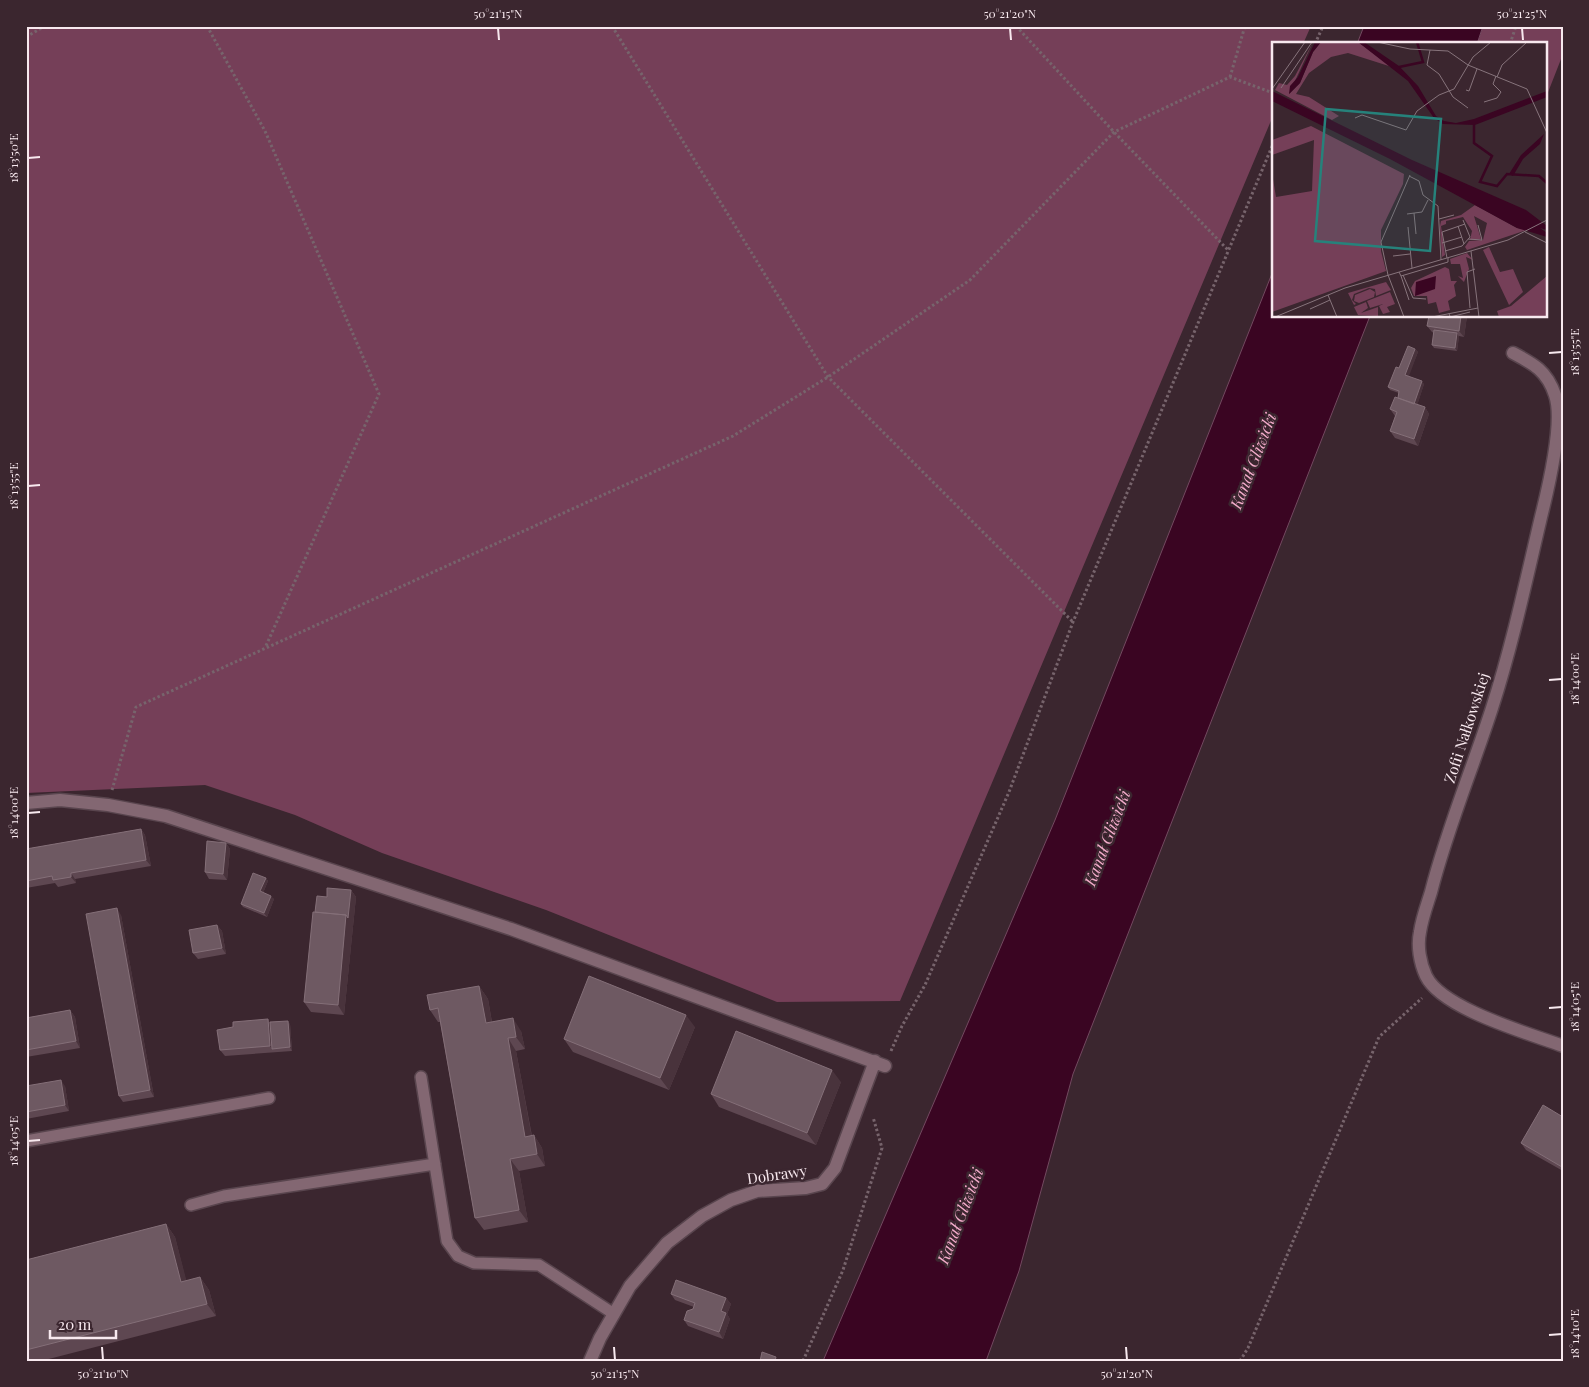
<svg xmlns="http://www.w3.org/2000/svg" width="1589" height="1387" viewBox="0 0 1589 1387" font-family="'Playfair Display',serif">
	<style>
		.green { fill: #753f58 }
		.water { fill: #3a0522; stroke: #734960 }
		.lines { fill: none; stroke-linecap: round; stroke-linejoin: round }
		.lane-casing { stroke: #59454e; stroke-width: 14 }
		.street-casing { stroke: #59454e; stroke-width: 15 }
		.path { stroke: #77646c; stroke-width: 3; stroke-dasharray: 2.5 2.5; stroke-linecap: butt }
		.lane { stroke: #836772; stroke-width: 11 }
		.street { stroke: #836772; stroke-width: 12 }
		.wall { fill: #5e4751 }
		.shaded-wall { fill: #49333c }
		.building { fill: #6e5962; stroke: #846f78 }
		.ticks { fill: none; stroke: #f8e9ef; stroke-width: 2 }
		.labels { text-anchor: middle; stroke-width: 5; stroke-linejoin: round; paint-order: stroke }
		.street-label { font-size: 15px; fill: #f8e9ef; stroke: #3b262f }
		.water-label { font-size: 16px; font-style: italic; fill: #f4accb; stroke: #3b262f }
		.inset-river { fill: none; stroke: #3a0522; stroke-width: 2.5 }
		.inset-road { fill: none; stroke: #87747c; stroke-width: 1 }
		.view { fill: #26827b; fill-opacity: 0.15; stroke: #26827b; stroke-width: 2.5 }
		.inset-edge { fill: none; stroke: #f8e9ef; stroke-width: 2.5 }
		.neatline { fill: none; stroke: #f8e9ef; stroke-width: 2 }
		.ticks-label { font-size: 12px; text-anchor: middle; fill: #f8e9ef }
	</style>
	<rect width="100%" height="100%" fill="#3b262f"/>
	<path class="green" d="M26,26H1311L1303,44H1273V116L900,1001L777,1002L546,910L382,853L295,815L205,785L26,793Z
		M1483,26H1563V54L1545,100V44H1477Z"/>
	<path class="water" d="M1364,26H1483L1477,44H1357Z
		M1273,271V316H1370L1073,1074L1019,1271L986,1361H823L1055,820Z"/>
	<g class="lines">
		<g class="lane-casing">
			<path id="lane" d="M421,1077L447,1241L458,1256L474,1263L539,1265L614,1314
				M26,1141L269,1098
				M191,1205L224,1196L435,1164"/>
		</g>
		<g class="street-casing">
			<path id="street" d="M1513,353C1534,364 1547,371 1555,395C1564,421 1548,489 1541,517C1526,581 1512,646 1492,708C1472,770 1447,829 1431,892C1427,905 1422,918 1420,932C1417,946 1420,963 1426,976C1442,1009 1528,1033 1563,1046
				M26,803L60,800L108,805L166,816L511,929L885,1066
				M590,1361L600,1338L630,1286L667,1243L702,1216L731,1200L757,1191L806,1188L822,1184L835,1168L875,1061"/>
		</g>
		<path class="path" d="M207,26L265,131L379,394L265,648
			M612,26L828,377L1073,622
			M1016,26L1114,132L1228,250
			M26,37L45,26
			M1315,44L1323,26
			M1510,44L1516,26
			M1230,77L1245,26
			M112,790L136,707L733,436L828,377L970,280L1114,132L1230,77L1273,93
			M891,1051L902,1026L925,985L1009,792L1073,622L1273,144
			M803,1361L843,1270L882,1148L873,1117
			M1240,1361L1248,1348L1379,1037L1422,998"/>
		<use href="#lane" class="lane"/>
		<use href="#street" class="street"/>
	</g>
	<path class="wall" d="M1429,316H1467L1464,337L1459,336L1457,351L1434,348L1432,345L1434,333L1432,332L1427,326Z
		M1415,349L1418,352L1408,376L1424,384L1417,405L1425,407L1429,414L1418,446L1395,438L1390,431L1395,416L1390,409L1398,398L1399,393L1390,390L1388,387L1399,368Z
		M141,829L145,835L151,866L75,879L76,883L58,887L55,883L26,888V849Z
		M226,843L230,849L227,880L209,879L205,872Z
		M266,878L268,881L263,893L274,899L267,917L243,907L241,904Z
		M351,890L356,897L344,1015L311,1012L304,1002L315,912L327,897Z
		M121,915L154,1097L123,1102L119,1096Z
		M217,925L222,931L226,954L198,959L193,953Z
		M479,986L488,999L492,1022L521,1031L525,1049L516,1051L532,1136L534,1135L542,1148L545,1166L519,1171L528,1222L484,1230L475,1218L440,1022H438L430,1010Z
		M70,1010L75,1017L80,1048L26,1057V1018Z
		M270,1022L290,1024L292,1051L225,1056L220,1050Z
		M695,1027L669,1090L573,1052L564,1039Z
		M841,1082L816,1145L719,1107L711,1094Z
		M26,1086H65L69,1111L26,1119Z
		M1563,1117V1171L1526,1150L1521,1143Z
		M166,1224L175,1237L186,1281L200,1277L209,1290L216,1316L41,1361H26V1260Z
		M671,1294L726,1298L731,1304L727,1314L730,1319L723,1339L688,1326L684,1320L693,1309L694,1307L675,1300Z"/>
	<path class="shaded-wall" d="M1461,316H1467L1464,337L1459,331Z
		M1457,333L1459,337L1457,351L1455,348Z
		M1415,349L1418,352L1408,379L1405,375Z
		M1422,381L1424,384L1416,409L1413,406Z
		M1425,407L1429,414L1418,446L1414,439Z
		M141,829L145,835L151,866L146,860Z
		M226,843L230,849L227,880L223,874Z
		M71,873L75,879L76,883L71,877Z
		M266,878L268,881L262,895L260,891Z
		M351,890L356,897L344,1015L338,1005L346,915Z
		M271,896L274,899L267,917L264,913Z
		M117,908L121,915L154,1097L150,1090Z
		M217,925L222,931L226,954L222,948Z
		M479,986L488,999L494,1035L486,1023Z
		M70,1010L75,1017L80,1048L76,1041Z
		M686,1015L695,1027L669,1090L660,1078Z
		M513,1018L521,1031L525,1049L516,1037Z
		M268,1019L272,1026V1049L270,1046Z
		M288,1021L290,1024L292,1051L290,1047Z
		M508,1038L516,1051L534,1149L525,1137Z
		M832,1070L841,1082L816,1145L807,1133Z
		M61,1080L65,1086L69,1111L65,1105Z
		M534,1135L542,1148L545,1166L537,1154Z
		M510,1159L519,1171L528,1222L519,1210Z
		M166,1224L175,1237L190,1294L181,1282Z
		M200,1277L209,1290L216,1316L207,1304Z
		M726,1298L731,1304L727,1314L730,1319L723,1339L719,1332L721,1311Z"/>
	<path class="building" d="M1429,316H1461L1459,331L1427,326Z
		M1434,330L1457,333L1455,348L1432,345Z
		M1408,346L1415,349L1405,375L1422,381L1414,404L1398,398L1399,391L1388,387L1396,367L1399,368Z
		M1395,397L1425,407L1414,439L1390,431L1397,412L1390,409Z
		M141,829L146,860L71,873V877L53,880L52,876L26,881V849Z
		M207,841L226,843L223,874L205,872Z
		M253,873L266,878L260,891L271,896L264,913L241,904Z
		M327,888L351,890L348,918L346,915L315,912L317,896L327,897Z
		M117,908L150,1090L119,1096L86,914Z
		M313,912L346,915L338,1005L304,1002Z
		M217,925L222,948L193,953L189,930Z
		M589,976L686,1015L660,1078L564,1039Z
		M479,986L486,1023L513,1018L516,1037L508,1038L525,1137L534,1135L537,1154L510,1159L519,1210L475,1218L438,1008L430,1010L427,995Z
		M70,1010L76,1041L26,1050V1018Z
		M268,1019L270,1046L220,1050L217,1030L233,1027V1022Z
		M288,1021L290,1047L272,1049L270,1022Z
		M736,1031L832,1070L807,1133L711,1094Z
		M61,1080L65,1105L26,1112V1086Z
		M1543,1105L1563,1117V1165L1562,1167L1521,1143Z
		M166,1224L181,1282L200,1277L207,1304L26,1350V1260Z
		M676,1280L726,1298L721,1311L726,1313L719,1332L684,1320L687,1311L693,1309L695,1303L671,1294Z
		M762,1352L776,1357L775,1361H760Z"/>
	<path class="ticks" d="M498,28L499,40M1010,28L1011,40M1522,28L1523,40M28,158L40,157M1549,353L1562,352M28,486L40,485M1549,680L1562,679M28,813L40,812M1549,1008L1562,1007M28,1141L40,1140M1549,1335L1562,1334M102,1347L103,1360M614,1347L615,1360M1126,1347L1127,1360"/>
	<g class="labels">
		<g class="street-label">
			<text transform="translate(1467 728) rotate(-72)" y="5">Zofii Nałkowskiej</text>
			<text transform="translate(777 1175) rotate(-8)" y="5">Dobrawy</text>
		</g>
		<g class="water-label">
			<text transform="translate(1253 461) rotate(-69)" y="6">Kanał Gliwicki</text>
			<text transform="translate(1107 838) rotate(-69)" y="6">Kanał Gliwicki</text>
			<text transform="translate(960 1216) rotate(-69)" y="6">Kanał Gliwicki</text>
		</g>
	</g>
	<g transform="translate(1272 42)">
		<rect width="275" height="275" fill="#3b262f"/>
		<path d="M41,0L17,52L28,41L41,10L49,0H86L120,25L76,11L59,15L37,31L24,52L37,55L67,74L60,78L3,48L7,41L15,43L23,34ZM39,84L132,132L131,142L109,188V209L114,229L0,270V131L4,155L40,149L42,98L0,113V98ZM203,163L245,186L255,188L195,208L193,205L197,199L211,198L215,181L202,174L209,197L198,198L200,189L191,175L174,179V182L169,184L173,213L170,215L168,184L169,179L189,173ZM217,205L228,230L241,227L251,250L237,263L211,208ZM195,211L201,218L194,215L197,227L192,240L186,234L191,236L188,222H179L178,217ZM173,225L177,227L179,239H185L182,243L184,254L176,259L178,268L167,271L164,260L156,262L155,254H142L139,246L143,239ZM275,234V275H227L225,269L239,264ZM114,240L119,248L104,254L103,247L97,246L82,252L80,258L84,262L82,263L76,251ZM98,247L103,250L102,255L87,261L82,259L83,253ZM118,250L123,262L115,265L118,270L111,272L107,264L111,262L98,266L95,259ZM94,260L96,266L89,271L106,265V274L86,273L82,265Z" fill="#753f58"/>
		<path d="M43,0H49L41,10L28,41L17,52L18,44L26,35ZM86,0H92L127,24L146,44L164,74L172,79L184,81L202,77L275,49V55L203,83L171,82L162,76L136,39ZM0,49L140,118L254,168L275,184V188L268,186L275,191V195L245,186L118,117L0,59ZM272,92L268,102L251,117L241,134L237,132L249,113ZM164,234L163,247L143,254L144,240Z" fill="#3a0522"/>
		<path class="inset-river" d="M127,25L151,20L145,0M202,83V101L220,114L208,140L225,144L235,132L267,134L275,141"/>
		<path class="inset-road" d="M105,0L138,7L176,9L196,23L255,47L275,91M158,8L155,23L167,32L181,55L196,66M225,35L230,23L255,0M9,46L40,0M0,47L33,0M194,48L197,49L205,27M212,60L225,56L229,50L221,42L224,34M83,76L90,73L134,88L145,69L167,53L182,47L201,15L219,0M137,134L147,139L151,153L166,164L169,218M142,171L144,192M135,172L150,170L156,158M167,177L182,173M186,184L192,202M136,185L140,226M253,190L275,201M196,197L210,198L206,183M170,201L190,195M173,209L190,204L198,195L191,178M199,209L207,275M121,214L138,212M175,216L170,190L193,182M127,230L129,234L176,220V216M131,233L141,256L154,257M129,234L137,258M56,253L65,275M198,266L195,230L203,227M38,267L58,258M177,271L178,275L198,270M3,275L73,246L236,198L275,178M132,275L116,233L109,200L138,133M160,275L206,266"/>
		<path class="view" d="M54,67L169,77L158,209L43,199Z"/>
		<rect width="275" height="275" class="inset-edge"/>
	</g>
	<rect width="1589" height="1387" fill="none" stroke="#3b262f" stroke-width="55"/>
	<path d="M50 1330v8h66v-8" fill="none" stroke="#f8e9ef" stroke-width="2.5"/>
	<text x="58" y="1330" font-size="15" fill="#f8e9ef" stroke="#3b262f" stroke-width="4" paint-order="stroke">20 m</text>
	<rect x="28" y="28" width="1534" height="1332" class="neatline"/>
	<g class="ticks-label">
		<text x="498" y="18">50°21'15"N</text>
		<text x="1010" y="18">50°21'20"N</text>
		<text x="1522" y="18">50°21'25"N</text>
		<text transform="translate(14 158) rotate(-90)" y="4">18°13'50"E</text>
		<text transform="translate(1575 352) rotate(-90)" y="4">18°13'55"E</text>
		<text transform="translate(14 486) rotate(-90)" y="4">18°13'55"E</text>
		<text transform="translate(1575 679) rotate(-90)" y="4">18°14'00"E</text>
		<text transform="translate(14 813) rotate(-90)" y="4">18°14'00"E</text>
		<text transform="translate(1575 1007) rotate(-90)" y="4">18°14'05"E</text>
		<text transform="translate(14 1141) rotate(-90)" y="4">18°14'05"E</text>
		<text transform="translate(1575 1334) rotate(-90)" y="4">18°14'10"E</text>
		<text x="103" y="1378">50°21'10"N</text>
		<text x="615" y="1378">50°21'15"N</text>
		<text x="1127" y="1378">50°21'20"N</text>
	</g>
</svg>
